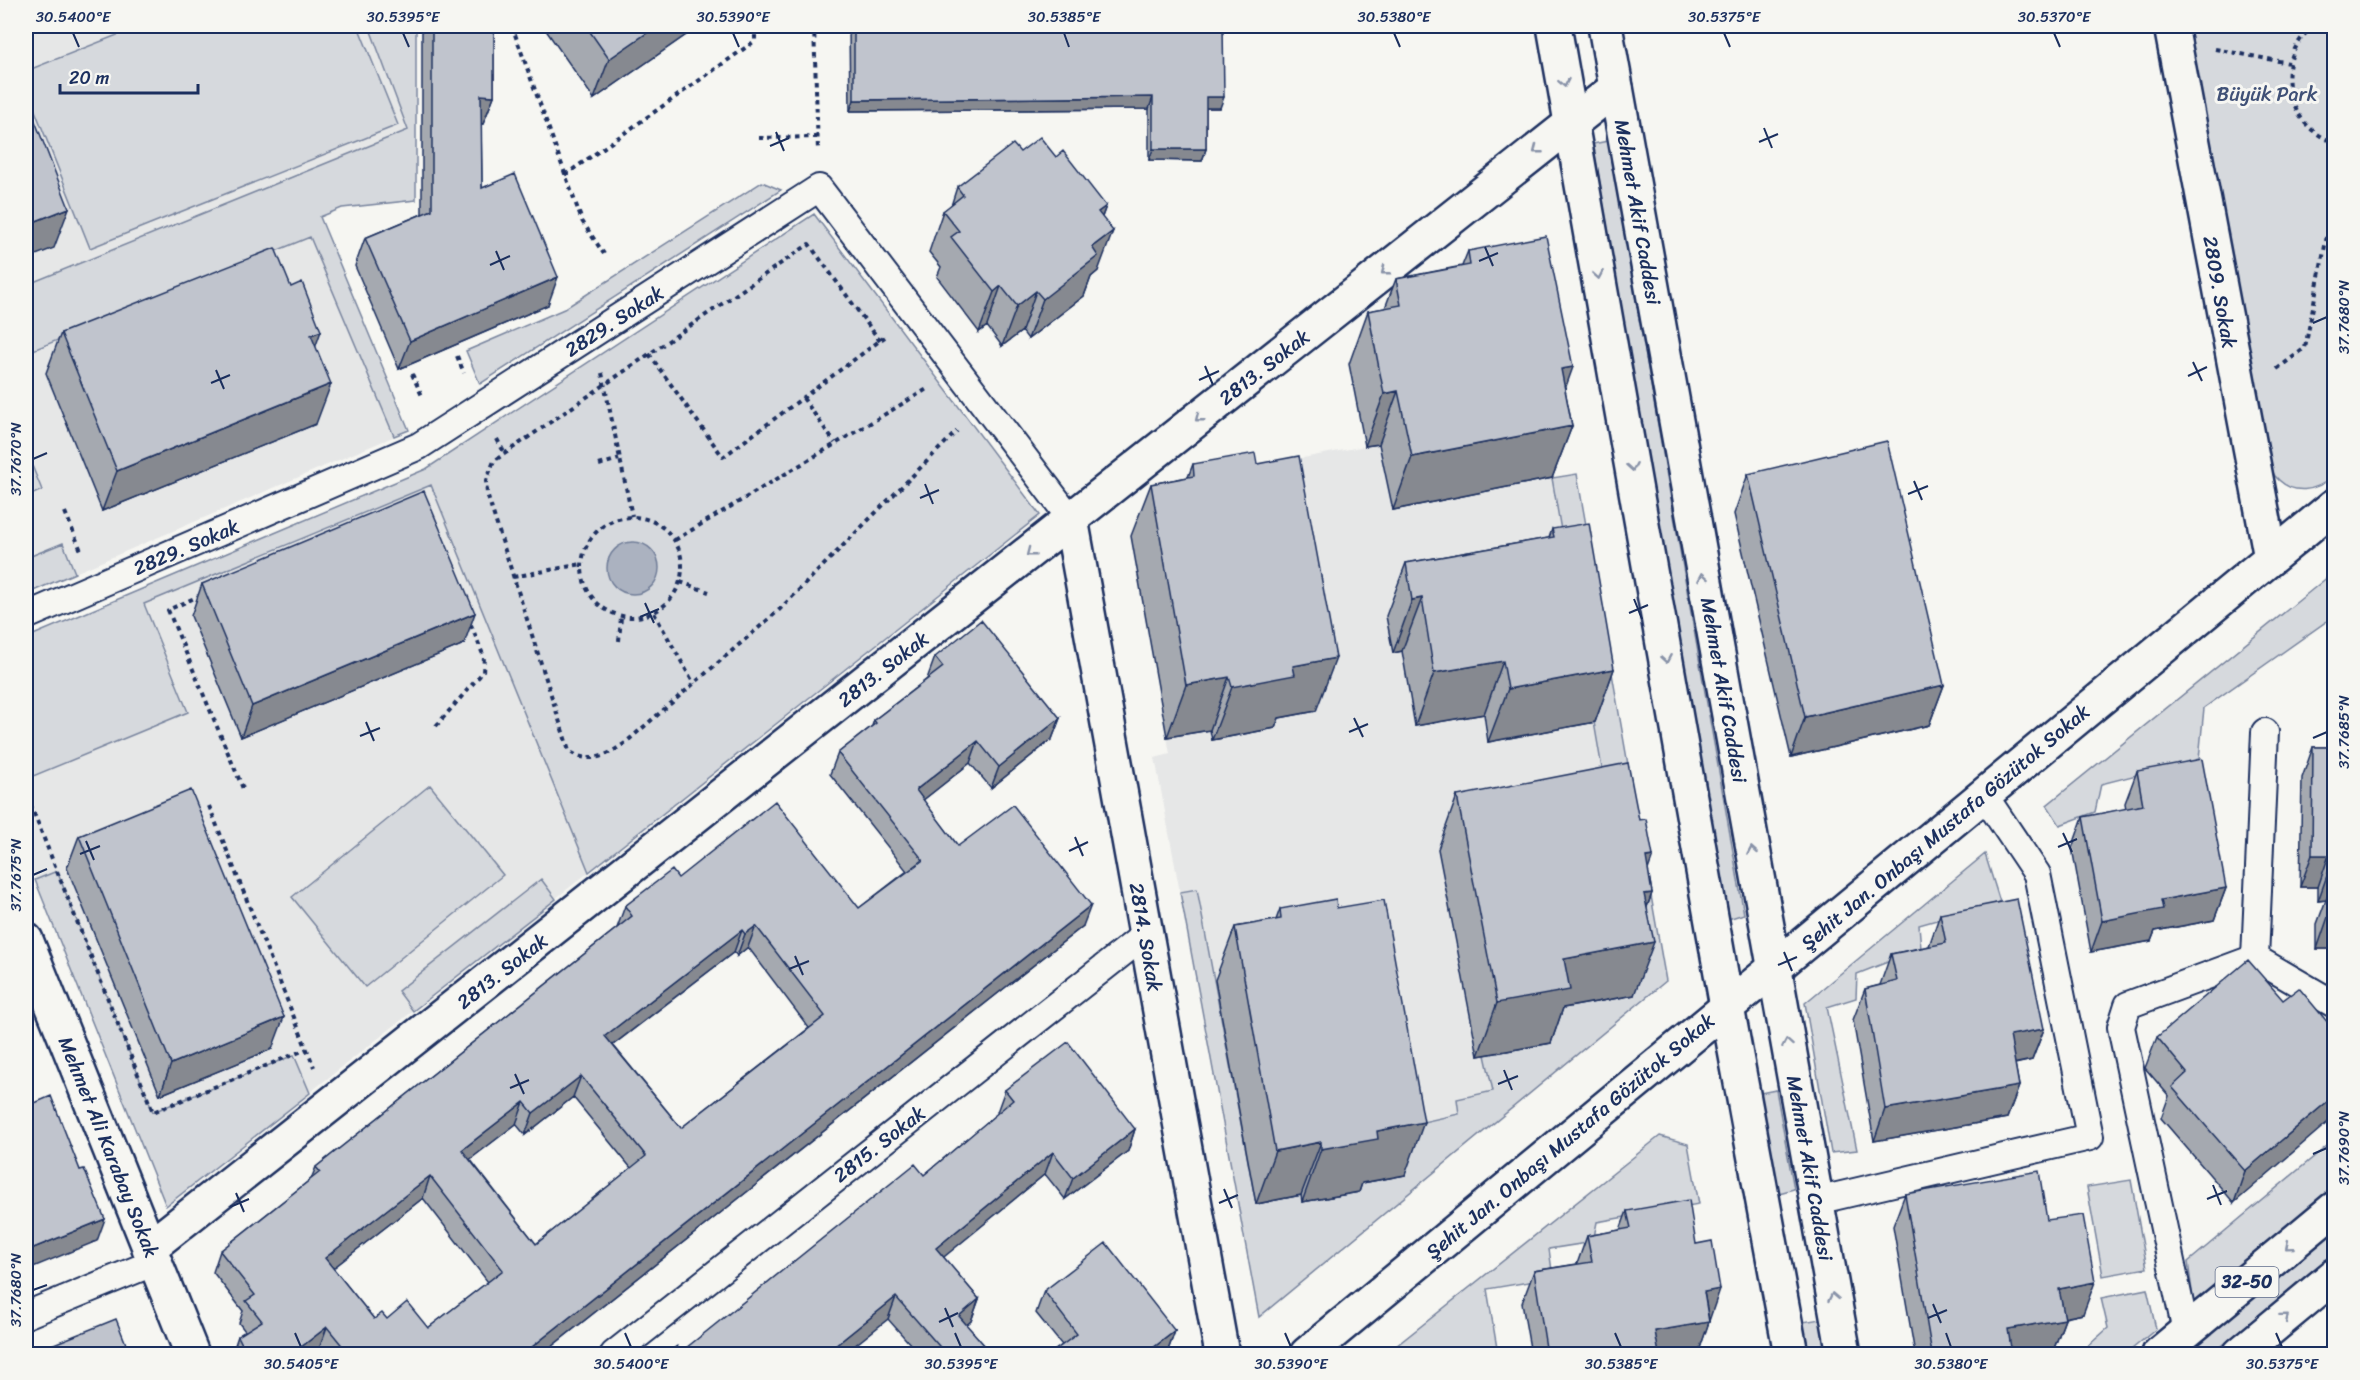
<svg xmlns="http://www.w3.org/2000/svg" width="2360" height="1380" viewBox="0 0 2360 1380" font-family="Sriracha,sans-serif">
	<style>
		.built { fill: #e6e7e7 }
		.green { fill: #d6d9dd; stroke: #78849e; stroke-width: 1.5 }
		.water { fill: #abb2c0; stroke: #717e99; stroke-width: 1.5 }
		.lines { fill: none; stroke-linecap: round; stroke-linejoin: round }
		.lane-casing { stroke: #1b2f5e; stroke-width: 30 }
		.street-casing { stroke: #1b2f5e; stroke-width: 38 }
		.secondary-casing { stroke: #1b2f5e; stroke-width: 38 }
		.primary-casing { stroke: #1b2f5e; stroke-width: 38 }
		.path { stroke: #1b2f5e; stroke-width: 4; stroke-dasharray: 4.5 4.5; stroke-linecap: butt }
		.lane { stroke: #f6f6f2; stroke-width: 26 }
		.street { stroke: #f6f6f2; stroke-width: 33 }
		.secondary { stroke: #f6f6f2; stroke-width: 33 }
		.primary { stroke: #f6f6f2; stroke-width: 33 }
		.wall { fill: #a5a9b0; stroke: #1b2f5e; stroke-width: 1.5; fill-rule: evenodd }
		.shaded-wall { fill: #868990; stroke: #1b2f5e; stroke-width: 1.5 }
		.building { fill: #c0c4cd; stroke: #1b2f5e; stroke-width: 1.5; fill-rule: evenodd }
		.oneway { stroke: #8892a8 }
		.ticks { fill: none; stroke: #1b2f5e; stroke-width: 2 }
		.labels { text-anchor: middle; stroke-width: 6; stroke-linejoin: round; paint-order: stroke }
		.shield { fill: #f6f6f2; stroke: #5d6b8a; stroke-width: 1.5 }
		.shield-label { font-size: 18px; font-weight: bold; fill: #1b2f5e }
		.park-label { font-size: 20px; fill: #405177; stroke: #f6f6f2 }
		.street-label { font-size: 20px; fill: #1b2f5e; stroke: #f6f6f2 }
		.neatline { fill: none; stroke: #1b2f5e; stroke-width: 2 }
		.ticks-label { font-size: 15px; text-anchor: middle; fill: #1b2f5e }
	</style>
	<rect width="100%" height="100%" fill="#f6f6f2"/>
	<filter id="ink" filterUnits="userSpaceOnUse"><feTurbulence type="fractalNoise" baseFrequency=".0167" numOctaves="2"/><feDisplacementMap in="SourceGraphic" scale="12" xChannelSelector="R" yChannelSelector="G"/><feConvolveMatrix kernelMatrix="1 2 1 2 8 2 1 2 1" color-interpolation-filters="sRGB"/></filter>
	<g filter="url(#ink)">
		<path class="built" d="M26,26H416V200L342,208L320,217L409,430L26,594Z
			M1382,358L1553,478L1577,474L1666,981L1259,1317L1155,758L1170,754L1131,536L1272,464L1365,446L1349,364Z
			M432,485L589,872L166,1206L26,855V638Z"/>
		<path class="green" d="M140,26H358L398,125L90,248L26,88V71Z
			M369,26H416V200L342,208L320,217L409,430L394,436L310,237L26,353V285L408,130Z
			M2183,26H2334V476C2316,491 2293,497 2275,476C2271,471 2270,460 2268,453Z
			M1608,141L1744,914L1728,919L1593,144Z
			M762,182L781,190L480,384L466,351L564,309Z
			M814,214L1040,515L589,872L431,485L144,604L188,712L26,779V638L426,469Z
			M26,451L42,490L26,497Z
			M1577,474L1666,981L1259,1317L1180,892L1197,889L1256,1204L1301,1195L1303,1202L1358,1192L1357,1184L1405,1175L1396,1128L1459,1114L1457,1099L1493,1091L1485,1055L1551,1043L1545,1012L1620,873L1552,478Z
			M63,543L75,573L26,594V558Z
			M2334,572V616L2204,708L2199,759L2101,784L2095,812L2060,825L2047,805Z
			M430,785L503,875L365,987L292,897Z
			M1985,854L2000,902L1919,925L1921,949L1857,974L1856,998L1827,1007L1857,1150L1831,1153L1805,1003Z
			M57,871L153,1112L294,1055L310,1093L166,1206L35,880Z
			M541,879L556,899L413,1011L398,991Z
			M1776,1090L1794,1189L1779,1193L1760,1093Z
			M1660,1136L1688,1144L1699,1204L1597,1222L1593,1242L1549,1249L1553,1278L1487,1289L1498,1354H1386Z
			M2334,1140V1186L2194,1305L2188,1262Z
			M2131,1180L2147,1268L2103,1276L2087,1187Z
			M2334,1231V1253L2212,1354H2186Z
			M2147,1289L2156,1329L2126,1354H2079L2108,1328L2101,1298Z
			M1820,1319L1827,1354H1809L1803,1322Z"/>
		<path class="water" d="M607 568a26 26 0 1 1 52 0a26 26 0 1 1-52 0Z"/>
		<g class="lines">
			<g class="lane-casing">
				<path id="lane" d="M26,616L419,446L819,188L1071,519
					M2255,958L2265,732
					M1816,1201L2090,1137L2037,874L1984,795
					M26,1315L155,1262
					M2186,1332L2121,1027L2128,1005L2255,958L2334,1004
					M614,1354L1145,935"/>
			</g>
			<g class="street-casing">
				<path id="street" d="M2171,26L2271,558
					M1071,519L1222,1354
					M26,940L192,1354
					M149,1248L1616,88
					M1307,1354L2334,506"/>
			</g>
			<g class="secondary-casing">
				<path id="secondary" d="M1554,26L1727,1007L1791,1354
					M1605,26L1844,1354"/>
			</g>
			<g class="primary-casing">
				<path id="primary" d="M2159,1354L2334,1209
					M2240,1354L2334,1276"/>
			</g>
			<path class="path" d="M512,26L582,221L604,254
				M814,26L818,151
				M2314,26C2272,57 2284,126 2334,142
				M26,29L34,26
				M2215,49L2289,63
				M759,138L817,137
				M565,175L755,41V26
				M880,341L809,244L494,461L486,481L487,494L569,751C589,765 607,756 625,743L778,611L957,431
				M649,354L723,457L886,336
				M457,356L464,373
				M2277,369L2305,348L2334,200
				M602,373L632,516
				M412,374L423,398
				M803,398L835,443
				M497,439L505,454
				M599,465L619,459
				M65,512L82,553
				M582 567a50 50 0 1 1 100 0a50 50 0 1 1-100 0Z
				M675,540L927,389
				M513,577L582,564
				M680,582L709,592
				M201,595L168,610L244,791
				M654,613L694,684
				M619,641L621,617
				M436,726L483,672L484,657L469,620
				M27,796L153,1112L307,1049
				M209,806L314,1067"/>
			<use href="#lane" class="lane"/>
			<use href="#street" class="street"/>
			<use href="#secondary" class="secondary"/>
			<use href="#primary" class="primary"/>
		</g>
		<path class="wall" d="M422,26H494V96L483,124H481L482,188L548,305L399,369L355,266L365,238L422,214Z
			M543,26H699L594,99Z
			M849,26H1223L1220,108H1206V149L1202,161L1149,160V109L850,111Z
			M1020,152L1106,206L1102,217L1098,271L1091,277L1084,296L1028,339L1022,331L1002,346L987,326L979,332L937,277L941,267L929,252L943,211L951,206L957,187Z
			M1468,251L1565,390L1572,426L1552,478L1393,510L1379,444L1365,446L1349,364L1368,311L1385,308L1396,279L1462,266Z
			M61,333L315,347L316,424L102,511L46,373Z
			M1193,464H1257L1316,711L1279,718L1275,728L1212,740L1210,730L1167,737L1131,536L1151,484L1188,477Z
			M1748,474L1944,685L1929,725L1791,757L1734,514Z
			M1552,529L1614,669L1595,722L1488,742L1484,714L1415,726L1402,651L1393,653L1386,616L1406,563L1549,538Z
			M202,584L464,644L241,737L191,616Z
			M935,657L1060,718L1052,739L991,788L970,763L923,800L958,846L1083,926L542,1354H324L319,1349L312,1354H232L238,1336L245,1331L239,1323L243,1311L213,1272L220,1251L311,1179L316,1167L617,928L625,906L678,878L859,908L907,871L830,774L838,753L872,726L874,720L927,679ZM748,947L809,1028L681,1128L613,1045L734,952L737,956ZM573,1097L631,1168L536,1244L470,1159L516,1124L525,1135ZM423,1198L488,1282L428,1328L387,1319H374L333,1268Z
			M2313,747H2334V949H2317V924L2326,900L2318,901V887H2300L2302,778Z
			M2137,771L2226,888L2214,920L2155,931L2151,941L2091,952L2072,848L2083,817L2126,809L2125,803Z
			M1457,796L1648,870L1652,893L1647,907L1634,995L1563,1008L1551,1043L1478,1056L1438,849Z
			M79,836L272,1049L160,1095L67,868Z
			M1280,909L1405,1175L1362,1183L1359,1192L1302,1202L1301,1195L1256,1204L1215,980L1235,927L1276,920Z
			M1940,914L2044,1029L2032,1060L2015,1064L2019,1086L2007,1118L1874,1141L1853,1020L1865,989L1880,985L1891,954L1929,946Z
			M2283,1000L2334,1030L2234,1203L2161,1118L2169,1096L2145,1068L2157,1037Z
			M1005,1090L1135,1129L1128,1151L1065,1199L1045,1174L943,1257L979,1299L971,1321L966,1325L992,1354H919L888,1319L681,1352L924,1175L998,1113L997,1112Z
			M1905,1194L2047,1220L2083,1314L2065,1318V1319L2053,1351L2033,1354H1915L1893,1226Z
			M1627,1211L1709,1321L1698,1354H1531L1522,1303L1534,1271L1577,1264L1587,1236L1620,1230Z
			M1044,1291L1175,1331L1167,1353L1165,1354H1050L1062,1345L1036,1313Z"/>
		<path class="shaded-wall" d="M657,26H699L594,99L609,59Z
			M481,95L494,96L483,124L471,123Z
			M1153,97L1149,109L850,111L854,100Z
			M1206,97H1224L1220,108H1202Z
			M1153,149H1206L1202,161L1149,160Z
			M1106,206L1091,246L1098,212Z
			M69,208L54,248L26,259V225Z
			M1113,231L1098,271L1091,277L1084,296L1028,339L1043,299L1092,247Z
			M558,277L548,305L399,369L410,341Z
			M1001,286L987,326L979,332L994,292Z
			M1036,291L1022,331L1002,346L1017,306Z
			M321,331L307,371L311,335Z
			M1573,367L1554,420L1561,369Z
			M331,384L316,424L102,511L117,471Z
			M1398,391L1379,444L1365,446L1384,394Z
			M1572,426L1552,478L1393,510L1412,457Z
			M1422,598L1402,651L1393,653L1412,600Z
			M475,613L464,644L241,737L252,706Z
			M1336,658L1316,711L1279,718L1275,728L1212,740L1232,687L1293,666Z
			M1503,661L1484,714L1415,726L1434,673Z
			M1614,669L1595,722L1488,742L1508,689Z
			M1229,677L1210,730L1167,737L1186,685Z
			M1944,685L1929,725L1791,757L1805,717Z
			M1060,718L1052,739L991,788L999,767Z
			M978,741L970,763L908,812L916,790Z
			M2312,855H2329L2318,887H2300Z
			M1653,856L1634,909L1646,857Z
			M2334,869V898L2329,892L2326,900L2318,901L2329,870Z
			M2226,888L2214,920L2155,931L2151,941L2091,952L2102,921L2161,900Z
			M1652,893L1633,946L1644,894Z
			M1091,905L1083,926L542,1354H523Z
			M2328,917H2334V949H2317Z
			M756,926L748,947L737,956L745,934Z
			M742,930L734,952L597,1057L605,1036Z
			M1654,942L1634,995L1563,1008L1551,1043L1478,1056L1497,1003L1564,959Z
			M284,1017L272,1049L160,1095L171,1064Z
			M2044,1029L2032,1060L1998,1067L2010,1035Z
			M581,1076L573,1097L525,1135L533,1113Z
			M2019,1086L2007,1118L1874,1141L1885,1109Z
			M2334,1096V1117L2234,1203L2245,1171Z
			M524,1102L516,1124L455,1171L462,1150Z
			M1424,1122L1405,1175L1362,1183L1359,1192L1302,1202L1321,1149L1377,1131Z
			M1135,1129L1128,1151L1065,1199L1073,1178Z
			M1321,1142L1301,1195L1256,1204L1275,1151Z
			M1053,1152L1045,1174L928,1270L936,1248Z
			M430,1176L423,1198L318,1280L325,1258Z
			M105,1219L97,1241L26,1270V1251Z
			M2095,1282L2083,1314L2048,1321L2059,1289Z
			M1720,1289L1709,1321L1704,1292Z
			M896,1297L888,1319L844,1354H825Z
			M979,1299L971,1321L951,1338L959,1316Z
			M2065,1319L2053,1351L2033,1354H1999L2008,1329Z
			M1709,1322L1698,1354H1647L1655,1331Z
			M327,1327L319,1349L312,1354H292Z
			M1175,1331L1167,1353L1165,1354H1145Z"/>
		<path class="building" d="M432,26H494V96L481,95L482,188L515,174L558,277L410,341L365,238L432,210Z
			M586,26H657L609,59Z
			M854,26H1223L1224,97H1206V149H1153V97L854,100Z
			M26,98L69,208L26,225Z
			M1040,137L1056,157L1063,151L1106,206L1098,212L1113,231L1092,247L1098,256L1043,299L1036,291L1017,306L1001,286L994,292L951,237L959,231L943,211L963,195L957,187L1013,144L1020,152Z
			M1546,236L1573,367L1561,369L1572,426L1412,457L1398,391L1384,394L1368,311L1401,305L1396,279L1470,265L1468,251Z
			M275,248L291,287L302,282L321,331L311,335L331,384L117,471L61,333Z
			M1887,441L1944,685L1805,717L1748,474Z
			M1255,453L1257,464L1299,456L1336,658L1293,666L1295,675L1232,687L1229,677L1186,685L1151,484L1194,476L1193,464Z
			M424,491L475,613L252,706L202,584Z
			M1589,523L1614,669L1508,689L1503,661L1434,673L1422,598L1412,600L1406,563L1554,537L1552,529Z
			M981,620L1060,718L999,767L978,741L916,790L958,846L1013,805L1091,905L523,1354H349L327,1327L292,1354H247L238,1336L262,1321L246,1301L255,1295L220,1251L320,1172L316,1167L632,916L625,906L672,870L678,878L775,801L859,908L923,860L838,753L876,723L874,720L943,667L935,657ZM756,926L825,1016L681,1128L605,1036L742,930L745,934ZM581,1076L646,1156L536,1244L462,1150L524,1102L533,1113ZM430,1176L503,1270L428,1328L407,1302L387,1319L382,1313L374,1319L325,1258Z
			M2313,747H2334V869L2329,870V855H2312Z
			M2202,759L2226,888L2161,900L2163,909L2102,921L2083,817L2143,805L2137,771Z
			M1628,763L1639,820L1646,819L1653,856L1646,857L1652,893L1644,894L1654,942L1564,959L1570,990L1497,1003L1457,796Z
			M191,790L284,1017L171,1064L79,836Z
			M2334,887V917H2328L2329,892Z
			M1336,899L1337,908L1384,900L1424,1122L1377,1131L1378,1139L1321,1149V1142L1275,1151L1235,927L1281,919L1280,909Z
			M2017,899L2044,1029L2010,1035L2019,1086L1885,1109L1865,989L1897,981L1891,954L1946,943L1940,914Z
			M2248,960L2283,1000L2299,988L2334,1030V1096L2245,1171L2172,1087L2187,1073L2157,1037Z
			M1068,1042L1135,1129L1073,1178L1053,1152L936,1248L979,1299L959,1316L992,1354H946L896,1297L825,1354H666L677,1346L681,1352L915,1164L924,1175L1013,1100L1005,1090Z
			M26,1094L30,1105L51,1096L80,1170L84,1169L105,1219L26,1251Z
			M2039,1171L2047,1220L2083,1215L2095,1282L2059,1289L2065,1319L2008,1329L2012,1354H1932L1905,1194Z
			M1689,1200L1696,1244L1712,1241L1720,1289L1704,1292L1709,1322L1655,1331L1659,1354H1547L1534,1271L1592,1262L1587,1236L1631,1228L1627,1211Z
			M1106,1243L1175,1331L1145,1354H1050L1077,1334L1044,1291Z
			M116,1319L130,1354H29Z
			M2334,1340V1354H2318Z"/>
		<defs><path id="oneway-chevron" d="M-2-3.5L2.5 0L-2 3.5" fill="none" stroke-width="1.6" stroke-linecap="round" stroke-linejoin="round" transform="scale(1.5)"/></defs>
		<g class="oneway">
			<use href="#oneway-chevron" transform="translate(1564 83) rotate(79)"/>
			<use href="#oneway-chevron" transform="translate(1537 150) rotate(142)"/>
			<use href="#oneway-chevron" transform="translate(1385 271) rotate(142)"/>
			<use href="#oneway-chevron" transform="translate(1598 275) rotate(80)"/>
			<use href="#oneway-chevron" transform="translate(1199 418) rotate(142)"/>
			<use href="#oneway-chevron" transform="translate(1632 467) rotate(80)"/>
			<use href="#oneway-chevron" transform="translate(1030 553) rotate(142)"/>
			<use href="#oneway-chevron" transform="translate(1703 577) rotate(-100)"/>
			<use href="#oneway-chevron" transform="translate(1666 659) rotate(80)"/>
			<use href="#oneway-chevron" transform="translate(1752 851) rotate(-100)"/>
			<use href="#oneway-chevron" transform="translate(1787 1043) rotate(-100)"/>
			<use href="#oneway-chevron" transform="translate(2289 1246) rotate(140)"/>
			<use href="#oneway-chevron" transform="translate(1833 1297) rotate(-101)"/>
			<use href="#oneway-chevron" transform="translate(2285 1317) rotate(-40)"/>
		</g>
	</g>
	<path class="ticks" d="M73,33L79,47M403,33L409,47M733,33L739,47M1064,33L1069,47M1394,33L1400,47M1724,33L1730,47M2054,33L2060,47M1764,128L1772,148M776,132L784,151M1759,142L1778,134M770,146L789,138M1485,247L1493,266M496,251L504,270M1479,261L1498,253M490,265L510,256M2313,323L2327,317M2193,362L2202,381M1205,366L1213,385M216,370L224,389M2188,376L2207,367M1199,380L1219,371M211,383L230,375M33,459L47,453M1914,481L1922,500M925,484L933,504M1908,494L1928,486M920,498L939,490M1634,599L1642,619M645,603L654,623M1629,613L1648,605M640,617L659,609M1354,718L1363,737M366,722L374,741M1349,732L1368,724M360,736L380,728M2313,738L2327,732M2063,833L2072,852M1075,837L1083,856M86,841L94,860M2058,847L2077,839M1069,851L1088,842M80,854L100,846M33,875L47,869M1784,952L1792,971M795,956L803,975M1778,965L1797,957M789,969L809,961M1504,1070L1512,1090M515,1074L524,1094M1498,1084L1518,1076M510,1088L529,1080M2313,1154L2327,1148M2213,1185L2221,1205M1224,1189L1232,1208M236,1193L244,1212M2207,1199L2227,1191M1219,1203L1238,1195M230,1207L249,1199M33,1290L47,1285M1933,1304L1941,1323M945,1308L953,1327M1928,1318L1947,1310M939,1322L958,1313M295,1333L301,1347M625,1333L631,1347M955,1333L961,1347M1285,1333L1291,1347M1615,1333L1621,1347M1946,1333L1951,1347M2276,1333L2282,1347"/>
	<g class="labels">
		<rect class="shield" x="2215.5" y="1267" width="63" height="30" rx="4.5"/>
		<g class="shield-label">
			<text x="2247" y="1288">32-50</text>
		</g>
		<g class="park-label">
			<text x="2267" y="101">Büyük Park</text>
		</g>
		<g class="street-label">
			<text transform="translate(1638 212) rotate(80)" y="7">Mehmet Akif Caddesi</text>
			<text transform="translate(2220 292) rotate(80)" y="7">2809. Sokak</text>
			<text transform="translate(614 321) rotate(-33)" y="7">2829. Sokak</text>
			<text transform="translate(1264 367) rotate(-38)" y="7">2813. Sokak</text>
			<text transform="translate(186 547) rotate(-23)" y="7">2829. Sokak</text>
			<text transform="translate(883 669) rotate(-38)" y="7">2813. Sokak</text>
			<text transform="translate(1724 690) rotate(80)" y="7">Mehmet Akif Caddesi</text>
			<text transform="translate(1945 827) rotate(-40)" y="7">Şehit Jan. Onbaşı Mustafa Gözütok Sokak</text>
			<text transform="translate(1146 937) rotate(80)" y="7">2814. Sokak</text>
			<text transform="translate(502 971) rotate(-38)" y="7">2813. Sokak</text>
			<text transform="translate(1570 1136) rotate(-40)" y="7">Şehit Jan. Onbaşı Mustafa Gözütok Sokak</text>
			<text transform="translate(879 1144) rotate(-38)" y="7">2815. Sokak</text>
			<text transform="translate(109 1147) rotate(68)" y="7">Mehmet Ali Karabay Sokak</text>
			<text transform="translate(1810 1168) rotate(80)" y="7">Mehmet Akif Caddesi</text>
		</g>
	</g>
	<rect width="2360" height="1380" fill="none" stroke="#f6f6f2" stroke-width="66"/>
	<path d="M60 84v9h138v-9" fill="none" stroke="#1b2f5e" stroke-width="3"/>
	<text x="69" y="84" font-size="18" fill="#1b2f5e" stroke="#f6f6f2" stroke-width="4.5" paint-order="stroke">20 m</text>
	<rect x="33" y="33" width="2294" height="1314" class="neatline"/>
	<g class="ticks-label">
		<text x="73" y="22">30.5400°E</text>
		<text x="403" y="22">30.5395°E</text>
		<text x="733" y="22">30.5390°E</text>
		<text x="1064" y="22">30.5385°E</text>
		<text x="1394" y="22">30.5380°E</text>
		<text x="1724" y="22">30.5375°E</text>
		<text x="2054" y="22">30.5370°E</text>
		<text transform="translate(2344 317) rotate(-90)" y="5">37.7680°N</text>
		<text transform="translate(16 459) rotate(-90)" y="5">37.7670°N</text>
		<text transform="translate(2344 732) rotate(-90)" y="5">37.7685°N</text>
		<text transform="translate(16 875) rotate(-90)" y="5">37.7675°N</text>
		<text transform="translate(2344 1148) rotate(-90)" y="5">37.7690°N</text>
		<text transform="translate(16 1290) rotate(-90)" y="5">37.7680°N</text>
		<text x="301" y="1369">30.5405°E</text>
		<text x="631" y="1369">30.5400°E</text>
		<text x="961" y="1369">30.5395°E</text>
		<text x="1291" y="1369">30.5390°E</text>
		<text x="1621" y="1369">30.5385°E</text>
		<text x="1951" y="1369">30.5380°E</text>
		<text x="2282" y="1369">30.5375°E</text>
	</g>
</svg>
